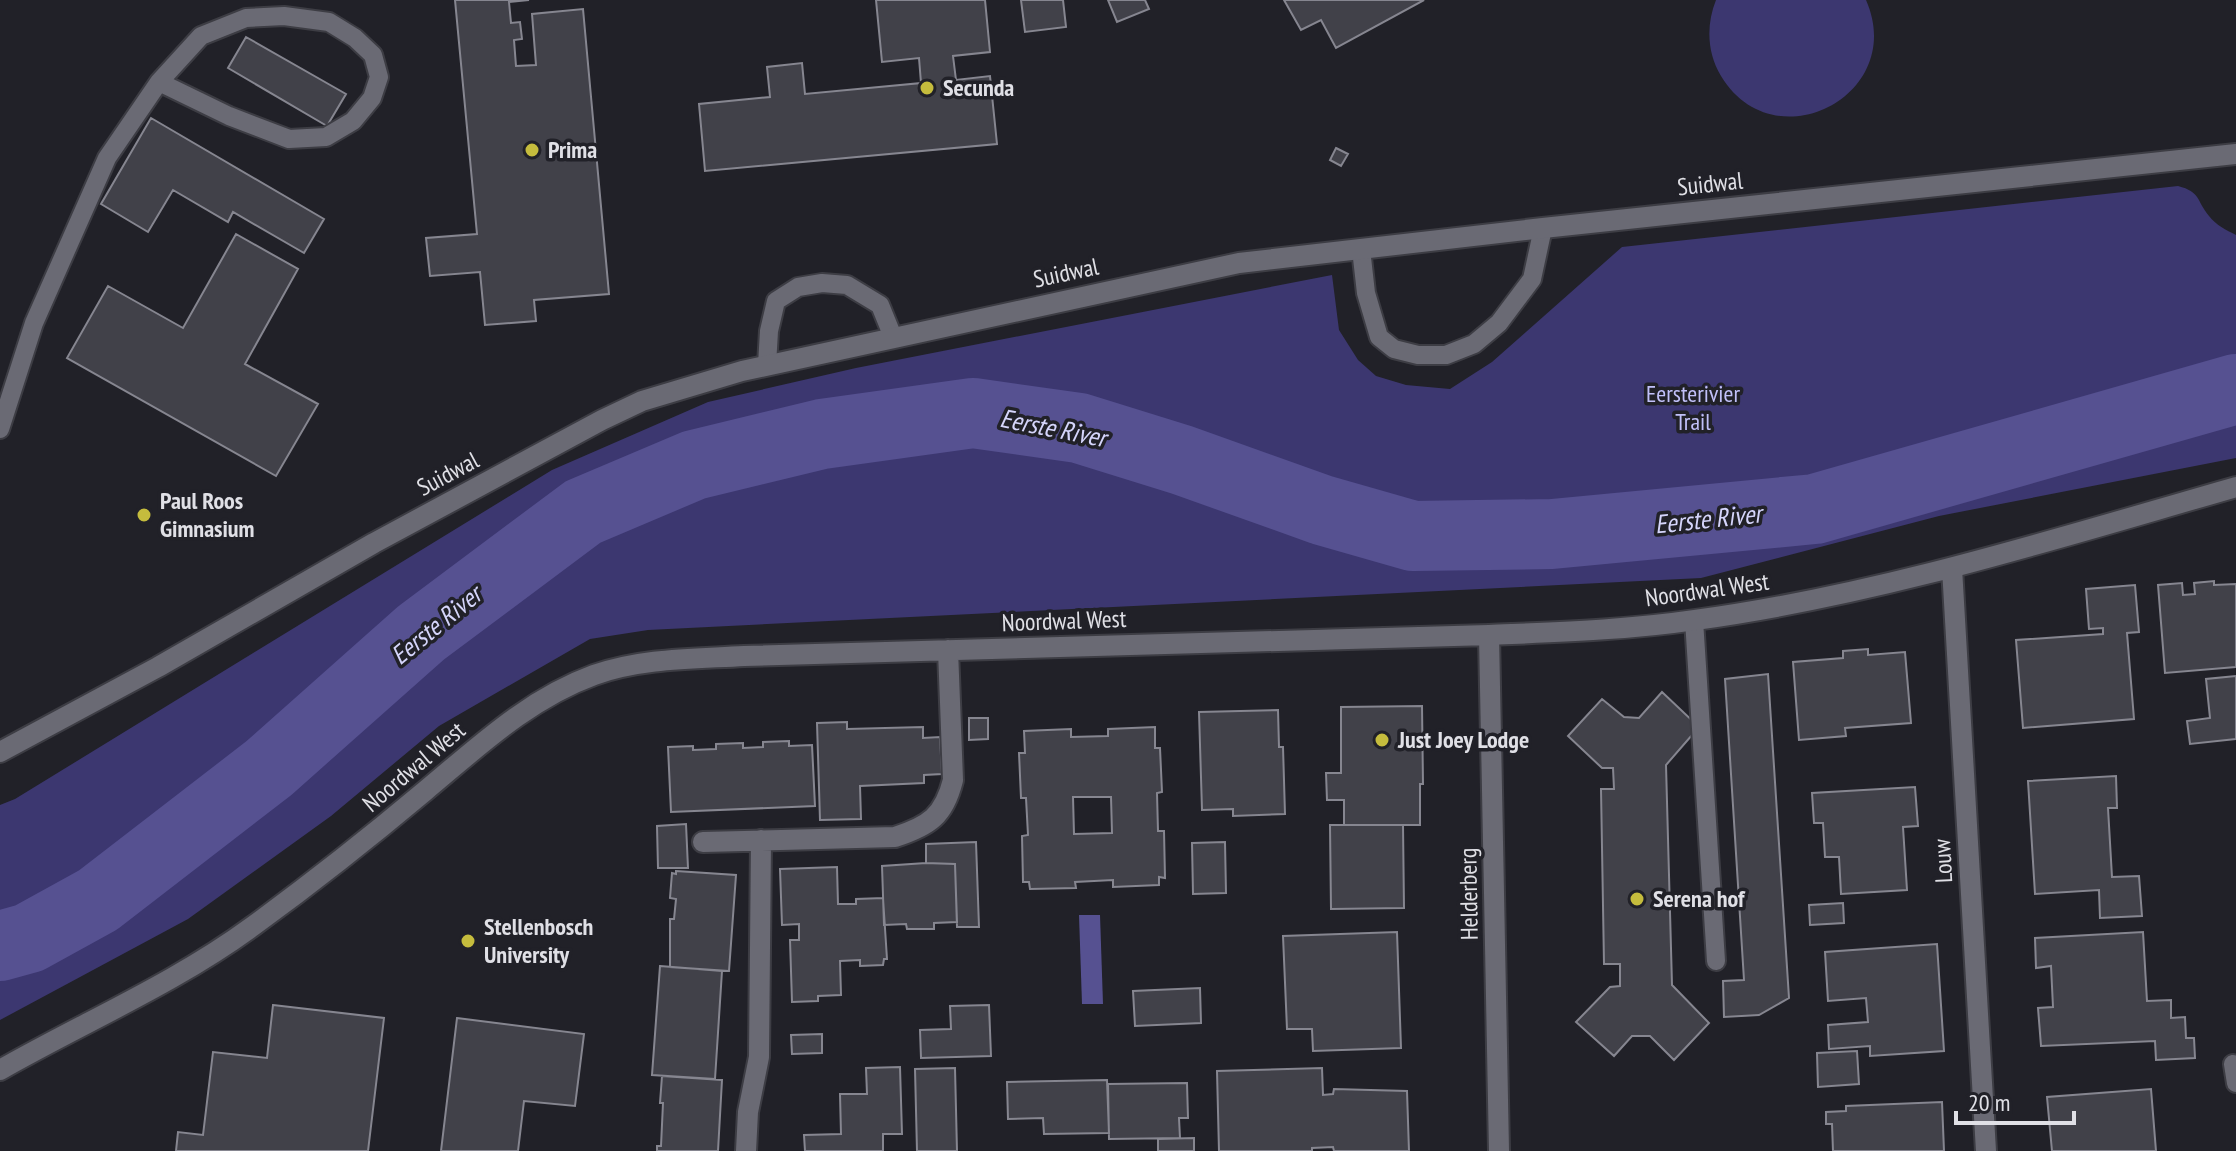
<svg xmlns="http://www.w3.org/2000/svg" width="2236" height="1151" viewBox="0 0 2236 1151" font-family="'PT Sans Narrow',sans-serif">
	<style>
		.green { fill: #3c3770 }
		.water { fill: #565191 }
		.lines { fill: none; stroke-linecap: round; stroke-linejoin: round }
		.river { stroke: #565191; stroke-width: 70 }
		.building { fill: #414149; stroke: #868690; stroke-width: 2; fill-rule: evenodd }
		.service-casing { stroke: #3d3d44; stroke-width: 22 }
		.minor-casing { stroke: #3d3d44; stroke-width: 24 }
		.service { stroke: #6a6a74; stroke-width: 18 }
		.minor { stroke: #6a6a74; stroke-width: 20 }
		.poi-dot { fill: #c5bc3d; stroke: #212128; stroke-width: 3 }
		.labels { text-anchor: middle; stroke-width: 7; stroke-linejoin: round; paint-order: stroke }
		.poi-label { font-size: 24px; font-weight: bold; fill: #e0e0e6; stroke: #212128; text-anchor: start }
		.street-label { font-size: 24px; fill: #e0e0e6; stroke: #212128 }
		.park-label { font-size: 24px; fill: #c1c0f9; stroke: #212128 }
		.water-label { font-size: 26px; font-style: italic; fill: #d5d5fb; stroke: #212128 }
	</style>
	<rect width="100%" height="100%" fill="#212128"/>
	<path class="green" d="M1716,0H1866C1908,95 1774,164 1721,76C1707,53 1706,25 1716,0Z
		M2178,186C2201,192 2196,200 2209,216C2216,225 2226,230 2236,235V458L1939,516L1701,578L648,630L590,639L439,726L331,816L188,919L0,1020V805L15,799L552,470L708,402L856,368L1332,275L1339,330L1358,360L1376,376L1406,385L1450,389L1492,362L1622,247Z"/>
	<path class="water" d="M1079,915H1100L1103,1004H1082Z"/>
	<g class="lines">
		<path class="river" d="M0,946L29,938L98,900L269,768L421,633L583,512L694,465L822,434L973,413L1079,428L1182,460L1322,510L1413,536L1552,534L1815,509L2236,389"/>
	</g>
	<path class="building" d="M455,0H529L509,2L511,23L520,22L522,39L514,40L516,66L536,65L532,14L583,9L609,294L534,300L536,321L485,325L480,272L430,276L426,238L477,234Z
		M876,0H985L990,52L953,56L956,80L990,76L997,144L705,171L699,104L770,97L767,67L802,63L805,94L921,83L919,58L882,62Z
		M1021,0H1063L1066,27L1025,32Z
		M1108,0H1145L1149,9L1117,22Z
		M1284,0H1424L1336,48L1321,20L1301,30Z
		M246,37L346,94L327,126L228,68Z
		M151,118L324,219L304,253L233,212L228,222L173,190L148,232L101,204Z
		M1336,148L1348,154L1341,166L1330,160Z
		M236,234L298,269L245,364L318,404L276,476L67,358L108,286L183,328Z
		M2214,581V585L2236,584V667L2165,673L2158,585L2182,583L2183,595L2195,594L2194,583Z
		M2135,585L2139,632L2127,633L2134,719L2023,728L2016,640L2103,634V628L2089,629L2086,589Z
		M1868,649V655L1905,652L1911,723L1845,728L1846,736L1799,740L1793,662L1843,658V651Z
		M1768,674L1789,998L1759,1015L1724,1017L1723,981L1744,980L1725,679Z
		M2236,676V739L2190,744L2187,721L2210,718L2206,679Z
		M1662,692L1699,727L1666,765L1672,985L1709,1023L1674,1060L1650,1036H1632L1614,1056L1576,1022L1610,987L1620,986V964H1604L1601,789H1614L1613,768H1602L1568,736L1602,699L1624,717L1639,718Z
		M1422,706L1423,784H1420V825H1344V800H1327L1326,773H1341V707Z
		M1278,710L1279,747H1283L1285,814L1233,816V809L1202,810L1199,712Z
		M969,718H988V739L969,740Z
		M847,722V729L923,727V738L940,737L942,774L924,775V783L860,786L861,819L820,820L817,723Z
		M1155,727V748H1160L1162,792L1157,793L1158,831H1164L1165,878L1159,877V885L1113,887V880L1075,882L1076,888L1030,889L1029,882H1023L1022,836L1028,835L1026,798H1021L1019,753H1025L1024,731L1071,729V737L1108,736V729ZM1073,797H1111L1112,833L1074,834Z
		M789,741V746L812,745L815,806L671,812L668,747L693,746V750L716,749V744L743,743V748L763,747V742Z
		M2116,776L2117,808H2108L2112,877L2139,876L2142,916L2100,918L2099,890L2035,894L2028,781Z
		M1915,787L1918,826L1903,827L1907,890L1841,894L1839,857H1825L1823,823H1814L1812,793Z
		M686,824L688,868H658L657,826Z
		M1330,825H1403L1404,908L1331,909Z
		M976,842L979,927H957L955,864L926,863V844Z
		M1225,842L1226,893L1193,894L1192,843Z
		M926,863L955,864L957,922L934,923V929H907L906,924L884,925L882,866Z
		M837,867L838,904H856V899L883,898L887,959H884L883,965L860,966V960L840,961L841,995L818,996V1001L792,1002L790,940H799V924L782,925L780,869Z
		M676,871L736,875L729,971L670,967V919H674L676,899L670,898L672,873L676,874Z
		M1843,903L1844,923L1810,925L1809,905Z
		M1397,932L1401,1048L1313,1051L1312,1029H1287L1283,936Z
		M2143,932L2147,1001L2171,1000V1018L2185,1017L2186,1038H2194L2195,1058L2156,1060L2155,1041L2041,1046L2038,1008L2053,1007L2051,966L2036,968L2035,938Z
		M1937,944L1944,1051L1870,1056V1046L1829,1049L1828,1025L1868,1022L1866,998L1828,1001L1825,952Z
		M660,966L722,971L715,1079L652,1075Z
		M1200,988L1201,1023L1135,1026L1133,991Z
		M273,1005L384,1018L368,1151H176L178,1132L203,1135L213,1052L267,1058Z
		M989,1005L991,1056L921,1058L920,1030L951,1029L950,1006Z
		M457,1018L584,1034L575,1106L524,1101L518,1151H441Z
		M822,1034V1053L792,1054L791,1035Z
		M1857,1051L1859,1084L1818,1087L1817,1053Z
		M900,1067L902,1134H883V1151H805L804,1135L841,1134L840,1094H867L866,1068Z
		M955,1068L957,1151H917L915,1069Z
		M1322,1068L1323,1095L1333,1094L1334,1089L1407,1091L1409,1151H1334L1333,1147L1312,1148V1151H1219L1217,1071Z
		M662,1076L722,1080L718,1151H657V1146H661L663,1103H660Z
		M1107,1080L1109,1133L1044,1134L1043,1118L1008,1119L1007,1082Z
		M1187,1083L1188,1118H1179L1180,1138L1109,1139L1108,1084Z
		M2151,1089L2156,1151H2052L2047,1097Z
		M1942,1102L1944,1151H1833L1832,1124H1826V1112L1846,1111V1106Z
		M1194,1138V1151H1158V1139Z"/>
	<g class="lines">
		<g class="service-casing">
			<path id="service" d="M1361,249L1366,293L1379,337L1394,349L1418,355H1446L1474,344L1499,323L1532,279L1543,228
				M767,365L769,331L776,301L798,287L822,283L847,285L880,305L893,337
				M0,429L34,323L107,158L159,82L201,36L246,18L284,16L329,22L355,38L373,55L379,77L372,98L353,121L326,137L289,139L229,116L159,82
				M1694,620L1716,961
				M2233,1064L2236,1083"/>
		</g>
		<g class="minor-casing">
			<path id="minor" d="M1952,568L1986,1151
				M1489,635L1499,1151
				M0,752L158,667L374,543L602,420L642,401L742,371L1239,263L1543,228L2236,154
				M703,842L895,837C929,826 944,816 953,780L948,650
				M0,1070C84,1022 174,984 253,926C312,883 369,838 425,791C478,747 528,699 594,675C642,658 694,659 744,656L1489,635C1558,632 1627,630 1695,620C1879,595 2058,538 2236,487
				M746,1151L748,1112L759,1057L761,840"/>
		</g>
		<use href="#service" class="service"/>
		<use href="#minor" class="minor"/>
	</g>
	<g class="poi-dot">
		<circle cx="927" cy="88" r="8"/>
		<circle cx="532" cy="150" r="8"/>
		<circle cx="144" cy="515" r="8"/>
		<circle cx="1382" cy="740" r="8"/>
		<circle cx="1637" cy="899" r="8"/>
		<circle cx="468" cy="941" r="8"/>
	</g>
	<g class="labels">
		<g class="poi-label">
			<text x="943" y="96">Secunda</text>
			<text x="548" y="158">Prima</text>
			<text x="160" y="509">Paul Roos<tspan x="160" dy="28">Gimnasium</tspan></text>
			<text x="1398" y="748">Just Joey Lodge</text>
			<text x="1653" y="907">Serena hof</text>
			<text x="484" y="935">Stellenbosch<tspan x="484" dy="28">University</tspan></text>
		</g>
		<g class="street-label">
			<text transform="translate(1710 184) rotate(-6)" y="8">Suidwal</text>
			<text transform="translate(1066 273) rotate(-12)" y="8">Suidwal</text>
			<text transform="translate(448 474) rotate(-28)" y="8">Suidwal</text>
			<text transform="translate(1707 590) rotate(-8)" y="8">Noordwal West</text>
			<text transform="translate(1064 621) rotate(-2)" y="8">Noordwal West</text>
			<text transform="translate(414 767) rotate(-40)" y="8">Noordwal West</text>
			<text transform="translate(1943 861) rotate(-93)" y="8">Louw</text>
			<text transform="translate(1469 894) rotate(-91)" y="8">Helderberg</text>
		</g>
		<g class="park-label">
			<text x="1693" y="402">Eersterivier<tspan x="1693" dy="28">Trail</tspan></text>
		</g>
		<g class="water-label">
			<text transform="translate(1053 428) rotate(11)" y="9">Eerste River</text>
			<text transform="translate(1708 519) rotate(-6)" y="9">Eerste River</text>
			<text transform="translate(436 625) rotate(-39)" y="9">Eerste River</text>
		</g>
	</g>
	<path d="M1956 1111v12h118v-12" fill="none" stroke="#e0e0e6" stroke-width="4"/>
	<text x="1968" y="1111" font-size="24" fill="#e0e0e6" stroke="#212128" stroke-width="6" paint-order="stroke">20 m</text>
</svg>
